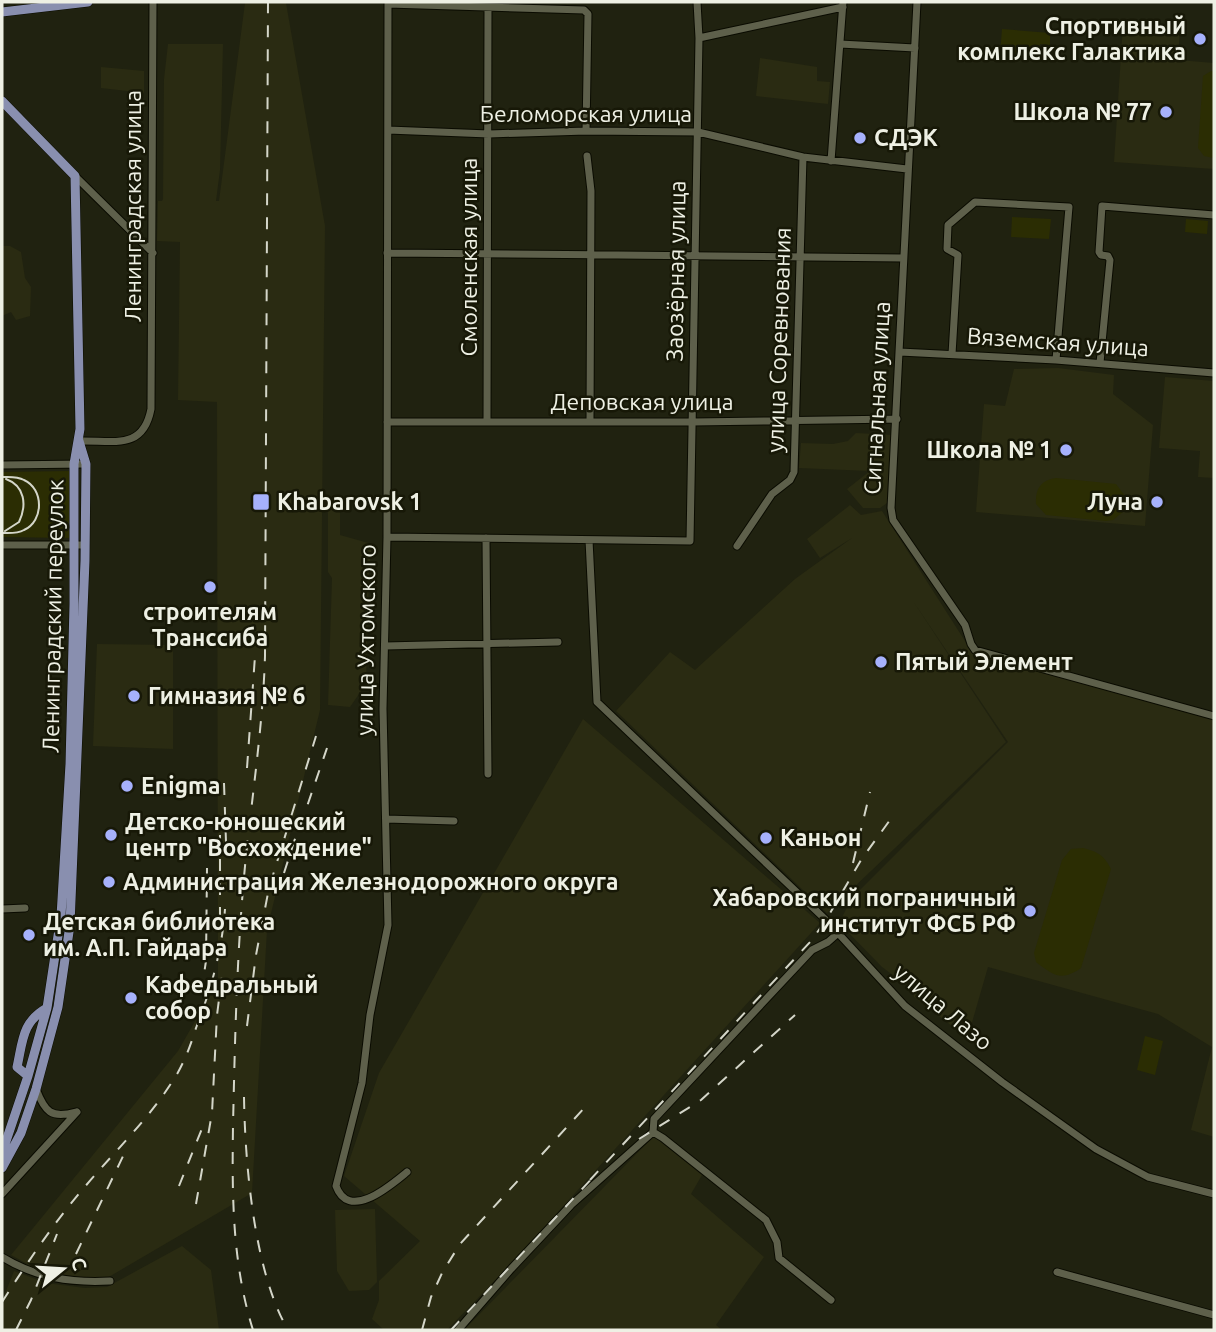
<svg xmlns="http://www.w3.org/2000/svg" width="1216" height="1332" viewBox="0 0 1216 1332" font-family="Ubuntu,sans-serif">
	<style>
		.built { fill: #2a2b12 }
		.green { fill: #2b2d03 }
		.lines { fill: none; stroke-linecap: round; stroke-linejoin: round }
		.minor-casing { stroke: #0a0b00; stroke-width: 9 }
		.major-casing { stroke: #0a0b00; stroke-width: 10 }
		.minor { stroke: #5e604b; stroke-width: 7 }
		.major { stroke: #898faf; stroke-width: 9 }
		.tram { stroke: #d4d6c9; stroke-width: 2 }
		.rail { stroke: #d4d6c9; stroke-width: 2; stroke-dasharray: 12 12; stroke-linecap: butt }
		.poi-dot { fill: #a6b1fc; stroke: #171807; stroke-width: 2.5 }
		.labels { text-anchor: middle; stroke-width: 5; stroke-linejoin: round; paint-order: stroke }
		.poi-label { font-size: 23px; font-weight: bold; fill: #eef0e4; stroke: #171807; text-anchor: start }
		.street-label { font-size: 23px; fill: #eef0e4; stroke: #171807 }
	</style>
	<rect width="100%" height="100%" fill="#202210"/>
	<path class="built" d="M245,3H286L325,226L320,710L267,930L252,1193L107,1278H83L44,1273L11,1255L178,1051L218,981L217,402L178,400L180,242L157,241L158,201H162L163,199L164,79L168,44H223L220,170L216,201H219Z
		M1123,25L1180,29L1178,60L1214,63V169L1114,162Z
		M760,58L817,67V81L830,82L828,104L756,96Z
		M101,67L144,71V93L101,88Z
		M2,246H10L21,252L25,278L31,287L30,316L16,320L11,312L2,316Z
		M1058,368L1114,375L1113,394L1153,425L1145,526L976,512L984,404L1005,406L1014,369Z
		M1165,377L1214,381V478L1198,477L1200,451L1159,448Z
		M856,433L893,435L887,503L880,508H863L847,489L870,471L799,468L801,443L833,444L848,441Z
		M850,505L861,515L882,511L972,652L1214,720V1137L1191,1130L1212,1047L1158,1014L988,967L971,1026L956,1029L914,997L913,990L882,967L839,923L852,898L1008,742L913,601L1006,742L827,913L616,711L670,652L695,670L795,579L852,538L820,558L807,539Z
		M328,508L340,509V535L372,544L369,571L366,684L350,707L328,705L332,578L328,572Z
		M97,644L173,645V749L93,746Z
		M583,719L820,923L508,1267L447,1330H384L372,1319L379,1300V1281L420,1241L344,1176L379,1073Z
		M654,1136L702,1175L691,1194L764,1257L716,1325L722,1330H464Z
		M375,1209L377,1282L369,1290L349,1291L337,1271L335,1210Z
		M182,1246L211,1270L219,1330H2V1301L14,1271L46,1283L85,1288L107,1287Z"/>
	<path class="green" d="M1002,29L1050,33V45L1040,44L1039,57L1000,54Z
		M1211,71H1214V158L1204,156L1198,148L1203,76Z
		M1012,217L1051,219L1049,239L1011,237Z
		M1186,219L1208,221L1207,234L1185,232Z
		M70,471V538L2,537V472Z
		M1056,478L1116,484L1125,496L1124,511L1113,520L1106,521L1046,515L1036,504C1035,489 1041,480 1056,478Z
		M1083,848C1098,852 1104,855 1111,869L1081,968C1061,982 1053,975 1036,962L1034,953L1062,860L1071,849Z
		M1145,1036L1163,1041L1155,1075L1137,1070Z"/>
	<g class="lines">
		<g class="minor-casing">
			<path id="minor" d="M388,2L387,537L383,709L388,925L370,1015L362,1083L336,1186C349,1222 391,1185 407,1172
				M917,2L891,508L893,520L965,625L971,644L975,650L1214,716
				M388,4L584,10L588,14L586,131
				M699,38L843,7
				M840,44L915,48
				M388,130L489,134L586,131L698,132L803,157L907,169
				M587,156L591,191L590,422
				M831,161L843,2
				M75,176L153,253
				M387,253C559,255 731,255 903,258
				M900,352L1056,360L1214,373
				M952,354L958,255L947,249L948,225L975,202L1069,207L1056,360
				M1100,363L1110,260L1108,256L1101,255L1099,252L1102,206L1214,215
				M387,422H693L897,419
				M487,422L488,8
				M79,441C113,440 143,451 151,409L153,2
				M2,465L86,464
				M387,537L690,541L699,38L697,2
				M486,538L488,774
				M589,540L597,702L826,920L905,1006L1002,1082L1096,1149L1148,1177L1214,1194
				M2,545H85
				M737,546L772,494L790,480L794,472L803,157
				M385,646L558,642
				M386,819L454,821
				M2,909L25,908
				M36,1089C45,1112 51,1119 76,1112
				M653,1132L663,1138L766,1220L777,1242L779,1258L831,1300
				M2,1194L77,1112
				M2,1257C37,1278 70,1283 110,1281
				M1057,1272L1214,1315
				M458,1330L511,1269L571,1205L653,1132L654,1119L812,950L828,942L837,934"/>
		</g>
		<g class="major-casing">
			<path id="major" d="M2,12L88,2
				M2,101L75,176L80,429L74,464V604L70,764L61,916L47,1008L28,1076L2,1153
				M28,1076L17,1067C23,1040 22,1022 47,1008
				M2,1168L21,1133L36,1089L58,1007L70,925L85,561L86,464L79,441"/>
		</g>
		<use href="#minor" class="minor"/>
		<use href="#major" class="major"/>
		<path class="tram" d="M2,477C9,477 17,476 24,480C44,489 44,521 24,530C17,534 9,533 2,533
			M5,531L19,522C27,505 25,486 6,479"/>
		<path class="rail" d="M247,768L255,656
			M224,783L226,842
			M300,827L327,748
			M853,863L870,792
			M284,873L301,820
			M220,919V831
			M201,993L206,961L207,868
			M247,1026L256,955L269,888L316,736
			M244,1097C245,1164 254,1272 288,1330
			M639,1139L701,1100L795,1015
			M590,1180L811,941L826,920L861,860L890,820
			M179,1186L203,1126
			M196,1204L212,1113L217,1015L222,976
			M76,1254L126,1150
			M2,1302C27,1263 53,1224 83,1189C113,1153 147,1121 172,1082C183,1066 190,1047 196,1028C211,989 222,951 225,909
			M16,1330L31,1300L57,1234
			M253,1330C232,1263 232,1195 233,1126C235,1036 237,945 246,856C253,789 263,723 265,656L268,2
			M422,1330L431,1297L442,1273L460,1244L587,1105
			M451,1330L596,1174"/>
	</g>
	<g class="poi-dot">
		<circle cx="1200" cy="39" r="7"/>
		<circle cx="1166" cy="112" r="7"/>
		<circle cx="860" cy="138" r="7"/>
		<circle cx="1066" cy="450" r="7"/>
		<rect x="252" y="493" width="18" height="18" rx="3.5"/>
		<circle cx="1157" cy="502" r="7"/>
		<circle cx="210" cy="587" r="7"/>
		<circle cx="881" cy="662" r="7"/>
		<circle cx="134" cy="696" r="7"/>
		<circle cx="127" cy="786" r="7"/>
		<circle cx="111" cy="835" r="7"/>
		<circle cx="766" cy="838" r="7"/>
		<circle cx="109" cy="882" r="7"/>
		<circle cx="1030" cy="911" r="7"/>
		<circle cx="29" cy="935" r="7"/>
		<circle cx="131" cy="998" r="7"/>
	</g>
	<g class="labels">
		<g class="poi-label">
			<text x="1186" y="34" text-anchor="end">Спортивный<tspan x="1186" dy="26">комплекс Галактика</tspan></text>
			<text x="1152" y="120" text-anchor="end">Школа № 77</text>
			<text x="874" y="146">СДЭК</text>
			<text x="1052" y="458" text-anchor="end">Школа № 1</text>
			<text x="277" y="510">Khabarovsk 1</text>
			<text x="1143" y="510" text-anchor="end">Луна</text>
			<text x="210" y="620" text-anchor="middle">строителям<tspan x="210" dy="26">Транссиба</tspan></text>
			<text x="895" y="670">Пятый Элемент</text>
			<text x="148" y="704">Гимназия № 6</text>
			<text x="141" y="794">Enigma</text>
			<text x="125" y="830">Детско-юношеский<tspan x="125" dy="26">центр "Восхождение"</tspan></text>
			<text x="780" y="846">Каньон</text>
			<text x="123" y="890">Администрация Железнодорожного округа</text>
			<text x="1016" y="906" text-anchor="end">Хабаровский пограничный<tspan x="1016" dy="26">институт ФСБ РФ</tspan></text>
			<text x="43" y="930">Детская библиотека<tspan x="43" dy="26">им. А.П. Гайдара</tspan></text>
			<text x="145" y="993">Кафедральный<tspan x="145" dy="26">собор</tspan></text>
		</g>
		<g class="street-label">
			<text x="586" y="122">Беломорская улица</text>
			<text transform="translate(133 206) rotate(-90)" y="8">Ленинградская улица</text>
			<text transform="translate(469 257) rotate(-90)" y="8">Смоленская улица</text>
			<text transform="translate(676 271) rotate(-89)" y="8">Заозёрная улица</text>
			<text transform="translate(779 340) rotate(-88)" y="8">улица Соревнования</text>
			<text transform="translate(1058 342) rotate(4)" y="8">Вяземская улица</text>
			<text transform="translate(877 398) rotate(-87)" y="8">Сигнальная улица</text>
			<text x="642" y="410">Деповская улица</text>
			<text transform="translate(53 616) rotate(-89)" y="8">Ленинградский переулок</text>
			<text transform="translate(366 640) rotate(-89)" y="8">улица Ухтомского</text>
			<text transform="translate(943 1007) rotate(40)" y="8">улица Лазо</text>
		</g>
	</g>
	<rect width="1216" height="1332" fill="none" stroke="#eef0e4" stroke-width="7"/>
	<g transform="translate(63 1269) rotate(72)" stroke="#171807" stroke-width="5" paint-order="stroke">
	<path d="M0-5L12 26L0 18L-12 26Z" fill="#eef0e4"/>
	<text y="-10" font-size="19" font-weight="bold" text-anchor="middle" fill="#eef0e4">С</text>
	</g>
</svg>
